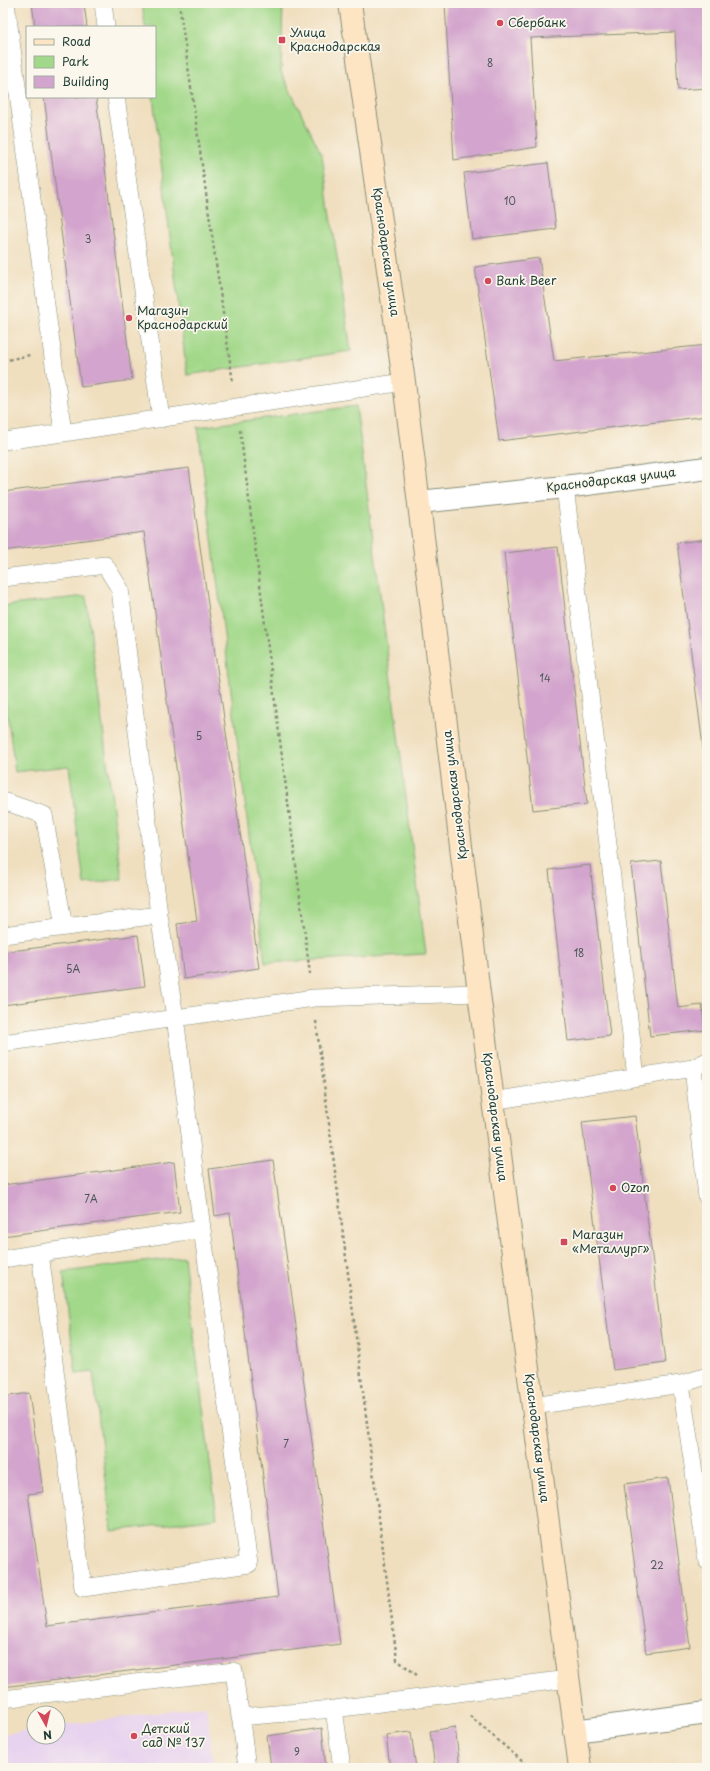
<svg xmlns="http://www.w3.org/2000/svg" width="710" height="1771" viewBox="0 0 710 1771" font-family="'Playpen Sans',sans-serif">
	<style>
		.built { fill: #e7d2ef }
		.green { fill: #a2d889; stroke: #608a5e }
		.building { fill: #d3a4cd }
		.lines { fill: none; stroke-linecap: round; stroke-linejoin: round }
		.service-casing { stroke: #888e7a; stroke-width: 18 }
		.minor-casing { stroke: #888e7a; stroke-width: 24 }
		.secondary-casing { stroke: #888e7a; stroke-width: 24 }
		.path { stroke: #888e7a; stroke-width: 2.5; stroke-dasharray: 3 3; stroke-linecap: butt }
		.service { stroke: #fff; stroke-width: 17 }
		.minor { stroke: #fff; stroke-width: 22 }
		.secondary { stroke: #fde5c4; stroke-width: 22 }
		.poi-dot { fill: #d1495b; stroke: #fbf7ec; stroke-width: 1.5 }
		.labels { text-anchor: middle; stroke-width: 3.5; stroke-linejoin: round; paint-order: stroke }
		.number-label { font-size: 10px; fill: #4c575a }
		.poi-label { font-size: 12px; fill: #1f3d34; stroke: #fbf7ec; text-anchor: start }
		.street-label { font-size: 12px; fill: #1f3d34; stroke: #fbf7ec }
	</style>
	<rect width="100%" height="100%" fill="#fbf7ec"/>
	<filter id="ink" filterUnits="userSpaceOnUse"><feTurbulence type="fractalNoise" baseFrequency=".025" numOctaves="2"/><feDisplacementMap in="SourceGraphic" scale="8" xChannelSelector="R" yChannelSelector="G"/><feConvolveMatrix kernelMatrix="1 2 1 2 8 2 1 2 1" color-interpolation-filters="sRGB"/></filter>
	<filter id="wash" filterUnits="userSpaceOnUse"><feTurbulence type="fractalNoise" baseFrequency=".012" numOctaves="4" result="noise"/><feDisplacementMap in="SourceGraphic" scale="16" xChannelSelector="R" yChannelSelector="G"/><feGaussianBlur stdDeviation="0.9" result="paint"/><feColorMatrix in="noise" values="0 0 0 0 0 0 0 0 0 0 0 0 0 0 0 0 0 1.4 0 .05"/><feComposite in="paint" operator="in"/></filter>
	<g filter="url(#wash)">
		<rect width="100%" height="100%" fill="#f0dfbf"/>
		<path class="built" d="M206,1706L214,1768H3V1734L34,1730V1737H58V1726Z"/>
		<path class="green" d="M142,3H283L281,72L322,155L351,351L187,375L153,97H155V27H145Z
			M356,406L426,954L265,963L198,427Z
			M86,596L122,879L84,884L69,766L15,772L3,681V606Z
			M184,1257L217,1518L112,1531L93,1372L76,1374L63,1272Z"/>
		<g id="blocks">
			<path class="building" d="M32,3H84L87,27H35Z
				M445,3H707V88L678,90L675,32L530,38L537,147L454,160Z
				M44,97H96L132,380L81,387Z
				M548,163L556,229L472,239L464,173Z
				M539,258L554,361L707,345V416L499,441L475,267Z
				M189,468L259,968L184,979L177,924L197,921L144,532L3,551V492Z
				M707,539V770H706L677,543Z
				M558,547L587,804L533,810L504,553Z
				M661,861L678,1008L702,1005L705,1030L650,1036L631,864Z
				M590,865L610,1036L568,1041L549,870Z
				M138,935L145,986L3,1005V952Z
				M635,1116L665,1363L613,1370L582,1122Z
				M273,1160L340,1644L3,1687V1397L29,1393L43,1492L28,1494L47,1626L278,1597L230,1213L215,1216L209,1169Z
				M174,1162L180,1212L3,1236V1185Z
				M668,1478L690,1647L646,1653L624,1484Z
				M455,1727L460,1768H435L430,1731Z
				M322,1728L326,1768H271L267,1736Z
				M411,1732L416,1768H390L386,1735Z"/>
		</g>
	</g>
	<g filter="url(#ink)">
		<use href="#blocks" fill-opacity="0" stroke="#888e7a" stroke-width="1"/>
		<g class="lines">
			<g class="service-casing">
				<path id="service" d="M6,3L63,433L404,382
					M103,3L106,27
					M116,97L161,419
					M3,441L63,433
					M565,487L636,1077
					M3,578L105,565L120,589L159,915L175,1017L202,1229L249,1564L83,1588L40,1253L202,1229
					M3,801L44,815L64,927
					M3,935L159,915
					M3,1043L314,998L479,993
					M693,1068L707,1197
					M493,1101L693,1068L707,1061
					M3,1259L40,1253
					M681,1384L707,1561
					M533,1406L681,1384L707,1376
					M3,1699L234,1671L240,1717L334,1709L568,1679
					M239,1705L247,1768
					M334,1709L342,1768"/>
			</g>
			<g class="minor-casing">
				<path id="minor" d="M419,502L565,487L707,468
					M575,1731L707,1713"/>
			</g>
			<g class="secondary-casing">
				<path id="secondary" d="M350,3L404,382L479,993L580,1768"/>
			</g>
			<path class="path" d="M179,3L233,383
				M3,361L30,355
				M240,430L310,974
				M316,1021L397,1660L417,1675
				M470,1716L530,1768"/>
			<use href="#service" class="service"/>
			<use href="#minor" class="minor"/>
			<use href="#secondary" class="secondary"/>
		</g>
	</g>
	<g class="poi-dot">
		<circle cx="500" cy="23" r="4"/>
		<rect x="278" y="36" width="8" height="8" rx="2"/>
		<circle cx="488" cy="281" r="4"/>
		<circle cx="129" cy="318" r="4"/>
		<circle cx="613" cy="1188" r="4"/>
		<rect x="560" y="1238" width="8" height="8" rx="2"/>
		<circle cx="134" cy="1736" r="4"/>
	</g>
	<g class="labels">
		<g class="number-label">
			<text x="490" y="67">8</text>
			<text x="510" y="205">10</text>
			<text x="88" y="243">3</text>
			<text x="545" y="682">14</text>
			<text x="199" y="740">5</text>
			<text x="579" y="957">18</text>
			<text x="73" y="973">5А</text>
			<text x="91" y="1203">7А</text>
			<text x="286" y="1448">7</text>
			<text x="657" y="1569">22</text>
			<text x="297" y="1756">9</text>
		</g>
		<g class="poi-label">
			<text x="508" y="27">Сбербанк</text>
			<text x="290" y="37">Улица<tspan x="290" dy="14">Краснодарская</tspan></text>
			<text x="496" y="285">Bank Beer</text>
			<text x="137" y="315">Магазин<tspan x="137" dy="14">Краснодарский</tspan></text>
			<text x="621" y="1192">Ozon</text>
			<text x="572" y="1239">Магазин<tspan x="572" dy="14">«Металлург»</tspan></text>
			<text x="142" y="1733">Детский<tspan x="142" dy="14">сад № 137</tspan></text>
		</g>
		<g class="street-label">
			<text transform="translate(386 252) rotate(82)" y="4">Краснодарская улица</text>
			<text transform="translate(611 480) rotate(-7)" y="4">Краснодарская улица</text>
			<text transform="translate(455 795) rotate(-97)" y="4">Краснодарская улица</text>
			<text transform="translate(495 1117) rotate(83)" y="4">Краснодарская улица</text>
			<text transform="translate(537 1438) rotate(83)" y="4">Краснодарская улица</text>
		</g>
	</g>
	<rect width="710" height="1771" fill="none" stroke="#fbf7ec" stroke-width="16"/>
	<rect x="26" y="26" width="130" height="72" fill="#fbf7ec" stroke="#a3ada2"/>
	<rect x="34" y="39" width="20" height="6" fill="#fde5c4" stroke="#a3ada2"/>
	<text x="62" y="46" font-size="12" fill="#1f3d34">Road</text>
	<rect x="34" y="56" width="20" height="12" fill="#a2d889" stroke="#a3ada2"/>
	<text x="62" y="66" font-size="12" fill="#1f3d34">Park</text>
	<rect x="34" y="76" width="20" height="12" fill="#d3a4cd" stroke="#a3ada2"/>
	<text x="62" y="86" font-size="12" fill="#1f3d34">Building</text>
	<g transform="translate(46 1725) rotate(172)"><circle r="19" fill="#fbf7ec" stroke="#a3ada2"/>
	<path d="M0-3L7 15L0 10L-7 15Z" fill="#d1495b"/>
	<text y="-6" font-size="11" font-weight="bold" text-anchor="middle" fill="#1f3d34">N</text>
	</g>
</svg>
